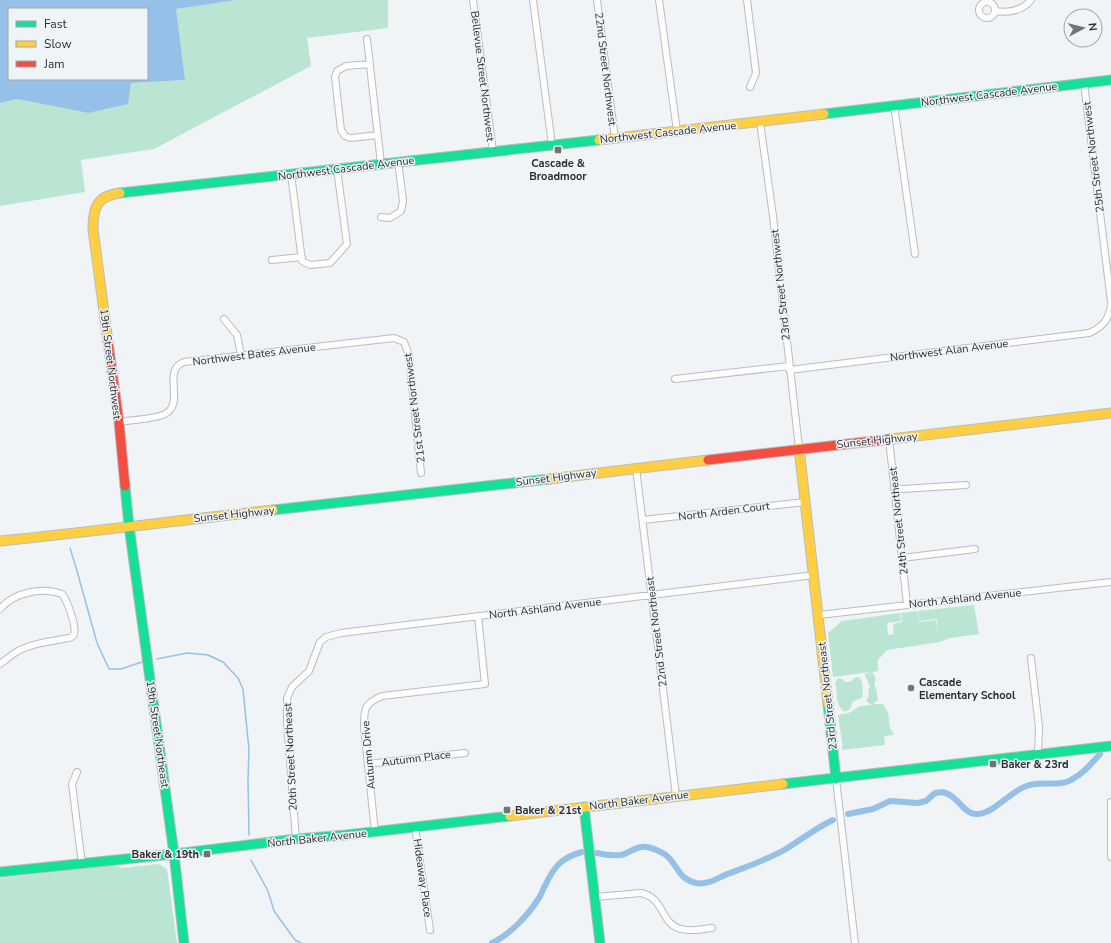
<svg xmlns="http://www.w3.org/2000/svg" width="1111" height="943" viewBox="0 0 1111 943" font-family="'Nunito Sans',sans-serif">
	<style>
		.green { fill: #bbe5d3 }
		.water { fill: #95c0e7; fill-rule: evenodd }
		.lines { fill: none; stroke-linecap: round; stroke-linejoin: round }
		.stream { stroke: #95c0e7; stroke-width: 1.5 }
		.canal { stroke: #95c0e7; stroke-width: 6 }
		.street-casing { stroke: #babcbe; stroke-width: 8 }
		.fast-casing { stroke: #babcbe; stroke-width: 11 }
		.slow-casing { stroke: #babcbe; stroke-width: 11 }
		.jam-casing { stroke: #babcbe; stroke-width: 11 }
		.street { stroke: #fdfdfe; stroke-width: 6 }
		.fast { stroke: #16e098; stroke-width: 9 }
		.slow { stroke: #ffcf43; stroke-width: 9 }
		.jam { stroke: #f24e42; stroke-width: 9 }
		.poi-dot { fill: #717375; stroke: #eff4f9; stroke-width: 1.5 }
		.labels { text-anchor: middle; stroke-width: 3; stroke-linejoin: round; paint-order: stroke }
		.street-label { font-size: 11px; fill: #2c2d2f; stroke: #eff4f9 }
		.poi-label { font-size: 11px; font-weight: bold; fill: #2c2d2f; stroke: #eff4f9; text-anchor: start }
	</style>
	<rect width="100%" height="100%" fill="#f1f4f7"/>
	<path class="green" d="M237,0H388V28L307,38L311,66L154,149L81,160L85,192L0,206V103L17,99L88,113L131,83L185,80L175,9Z
		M974,605L979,634L950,638L940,642L887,650L878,660V671L872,672C875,675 877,680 874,685L876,688L878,700L873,704H883L888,712L890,728L894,735L884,736L885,745L842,750V742L838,715L849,713L860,706L872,705L866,701L869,695L868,689L870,687L866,677H865V674L871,672L833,677L828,633L842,621L900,613L901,621L887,623L888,635L903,633L904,637L938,633L937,619L919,621L918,611Z
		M917,611L919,622L936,620L938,633L904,637L903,633L894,634L893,624L902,622L901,613Z
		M858,677L860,678L862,682L863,697C859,700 855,699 852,703C851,708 849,712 843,711C833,699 839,695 835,684L837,679L840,678L846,682L852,681L854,678Z
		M159,864L167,869L177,943H0V878L113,865L122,868Z"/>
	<path class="water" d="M0,0H237L176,9L185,80L131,83L128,104L88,113L17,99L0,103ZM9,9H147V79H9Z"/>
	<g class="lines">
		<path class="stream" d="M70,548L77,571L97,643L109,669H121L142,662
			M157,659L187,653L208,655L223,662L238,678L243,689L249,750L248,779L249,835
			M251,860L268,891L274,911L295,940L301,943"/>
		<path class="canal" d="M848,814L873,809L890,801L918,803L926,801L935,793L942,792C947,793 951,795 955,799C962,805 967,814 977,814C993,814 1009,793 1024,787C1041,779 1057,788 1071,780C1083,774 1091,764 1100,754
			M597,853C605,855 612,856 621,855C630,853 637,845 647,847C653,848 661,852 666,855C678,865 678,879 696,883C707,885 716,879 725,875C746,867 767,860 786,849C802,839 816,828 833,820
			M492,943C511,934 528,915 539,898C542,893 543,888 546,884C554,866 563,857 582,852"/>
		<g class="street-casing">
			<path id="street" d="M473,0L493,151
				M533,0L552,145
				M597,0L615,138
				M659,0L677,131
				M747,0L756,73L750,87
				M979 10a8 8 0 1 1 16 0a8 8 0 1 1-16 0Z
				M995,11C1008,13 1022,11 1031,0
				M367,39L381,164
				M370,64L346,66L337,71L335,77L341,130L345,136L351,138L378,135
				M1084,83L1111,302
				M894,105L915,254
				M760,122L773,216L799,448
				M291,174L302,261L310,265L330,263L347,244L337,169
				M381,217L390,218L401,211L403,201L398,161
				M272,260L302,257
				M224,319L237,335L241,355
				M789,370L1089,333C1103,327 1108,320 1111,306
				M675,379L789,366
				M119,422C130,420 156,419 165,414C186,403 161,370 184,362L394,338L404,342L409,355L421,473
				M889,439L907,604
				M636,468L676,796
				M894,488L902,489L966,485
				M643,520L805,502
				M902,558L975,549
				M0,609C14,592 42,587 62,594C67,600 77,627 74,634C73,637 72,637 69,638C52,641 33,643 18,651C11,655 6,660 0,664
				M819,615L1111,582
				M1031,658L1039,727L1038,754
				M368,764L465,753
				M77,772L72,784L82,864
				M836,779L855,943
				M1111,802V857
				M415,827L430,930
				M375,832L364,727C364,708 364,704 382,696L485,684L478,616
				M296,839L287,723V698L292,687L309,671L320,642L326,637L341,633L814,575
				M595,897L641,893C665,898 660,924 681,929C691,932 702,929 712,928"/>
		</g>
		<g class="fast-casing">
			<path id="fast" d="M824,114L1111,80
				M120,193L599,140
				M125,486L129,526L174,854L184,943
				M273,510L549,479
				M828,704L836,779
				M783,784L1111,746
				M584,807L600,943
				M0,872L174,854L296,839L346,835L510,816"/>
		</g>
		<g class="slow-casing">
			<path id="slow" d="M599,140L824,114
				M108,342L93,229C93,207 97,196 120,193
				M891,439L1111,413
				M799,448L828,704
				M549,479L708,460
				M0,541C91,532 182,520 273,510
				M510,816L783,784"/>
		</g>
		<g class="jam-casing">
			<path id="jam" d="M108,342L119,422L125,486
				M708,460L891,439"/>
		</g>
		<use href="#street" class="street"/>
		<use href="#fast" class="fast"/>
		<use href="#slow" class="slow"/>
		<use href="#jam" class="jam"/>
	</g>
	<g class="poi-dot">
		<rect x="554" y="146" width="8" height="8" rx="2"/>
		<circle cx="911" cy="688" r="4"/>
		<rect x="989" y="760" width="8" height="8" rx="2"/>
		<rect x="503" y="806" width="8" height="8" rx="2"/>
		<rect x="203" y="850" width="8" height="8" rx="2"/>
	</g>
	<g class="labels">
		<g class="street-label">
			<text transform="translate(606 69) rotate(83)" y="4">22nd Street Northwest</text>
			<text transform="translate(483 76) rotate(83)" y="4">Bellevue Street Northwest</text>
			<text transform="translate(989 94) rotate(-7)" y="4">Northwest Cascade Avenue</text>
			<text transform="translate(668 132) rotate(-6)" y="4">Northwest Cascade Avenue</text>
			<text transform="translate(1093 157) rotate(-97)" y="4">25th Street Northwest</text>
			<text transform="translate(346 168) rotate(-7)" y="4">Northwest Cascade Avenue</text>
			<text transform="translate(780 285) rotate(-96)" y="4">23rd Street Northwest</text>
			<text transform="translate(949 350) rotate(-7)" y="4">Northwest Alan Avenue</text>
			<text transform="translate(254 354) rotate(-7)" y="4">Northwest Bates Avenue</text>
			<text transform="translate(111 364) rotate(83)" y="4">19th Street Northwest</text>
			<text transform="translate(414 408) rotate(-97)" y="4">21st Street Northwest</text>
			<text transform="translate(877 440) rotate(-6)" y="4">Sunset Highway</text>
			<text transform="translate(556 477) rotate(-7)" y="4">Sunset Highway</text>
			<text transform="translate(724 511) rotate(-7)" y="4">North Arden Court</text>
			<text transform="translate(234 514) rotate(-6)" y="4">Sunset Highway</text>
			<text transform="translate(898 521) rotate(-96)" y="4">24th Street Northeast</text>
			<text transform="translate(965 598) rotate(-6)" y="4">North Ashland Avenue</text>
			<text transform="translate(545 608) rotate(-7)" y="4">North Ashland Avenue</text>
			<text transform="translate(656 632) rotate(-97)" y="4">22nd Street Northeast</text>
			<text transform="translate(827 696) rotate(-96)" y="4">23rd Street Northeast</text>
			<text transform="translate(158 734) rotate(82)" y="4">19th Street Northeast</text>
			<text transform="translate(368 755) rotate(-95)" y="4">Autumn Drive</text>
			<text transform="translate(290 757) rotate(-93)" y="4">20th Street Northeast</text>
			<text transform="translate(416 758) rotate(-7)" y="4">Autumn Place</text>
			<text transform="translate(639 800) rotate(-7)" y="4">North Baker Avenue</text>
			<text transform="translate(317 838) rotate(-6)" y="4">North Baker Avenue</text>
			<text transform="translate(423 878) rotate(82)" y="4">Hideaway Place</text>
		</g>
		<g class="poi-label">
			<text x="558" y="167" text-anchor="middle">Cascade &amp;<tspan x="558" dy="13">Broadmoor</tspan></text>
			<text x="919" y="686">Cascade<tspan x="919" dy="13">Elementary School</tspan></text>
			<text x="1001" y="768">Baker &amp; 23rd</text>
			<text x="515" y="814">Baker &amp; 21st</text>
			<text x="199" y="858" text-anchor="end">Baker &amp; 19th</text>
		</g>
	</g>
	<rect x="8" y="8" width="140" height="72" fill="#eff4f9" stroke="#a1a4a8"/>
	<rect x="16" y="21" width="20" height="6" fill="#16e098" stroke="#a1a4a8"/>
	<text x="44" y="28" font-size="12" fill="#2c2d2f">Fast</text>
	<rect x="16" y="41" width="20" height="6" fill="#ffcf43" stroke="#a1a4a8"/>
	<text x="44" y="48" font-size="12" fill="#2c2d2f">Slow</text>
	<rect x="16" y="61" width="20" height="6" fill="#f24e42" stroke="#a1a4a8"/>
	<text x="44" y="68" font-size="12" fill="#2c2d2f">Jam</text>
	<g transform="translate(1083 28) rotate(83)"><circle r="19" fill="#eff4f9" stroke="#a1a4a8"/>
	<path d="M0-3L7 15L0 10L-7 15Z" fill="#717375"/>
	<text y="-6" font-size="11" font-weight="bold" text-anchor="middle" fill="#2c2d2f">N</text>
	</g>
</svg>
